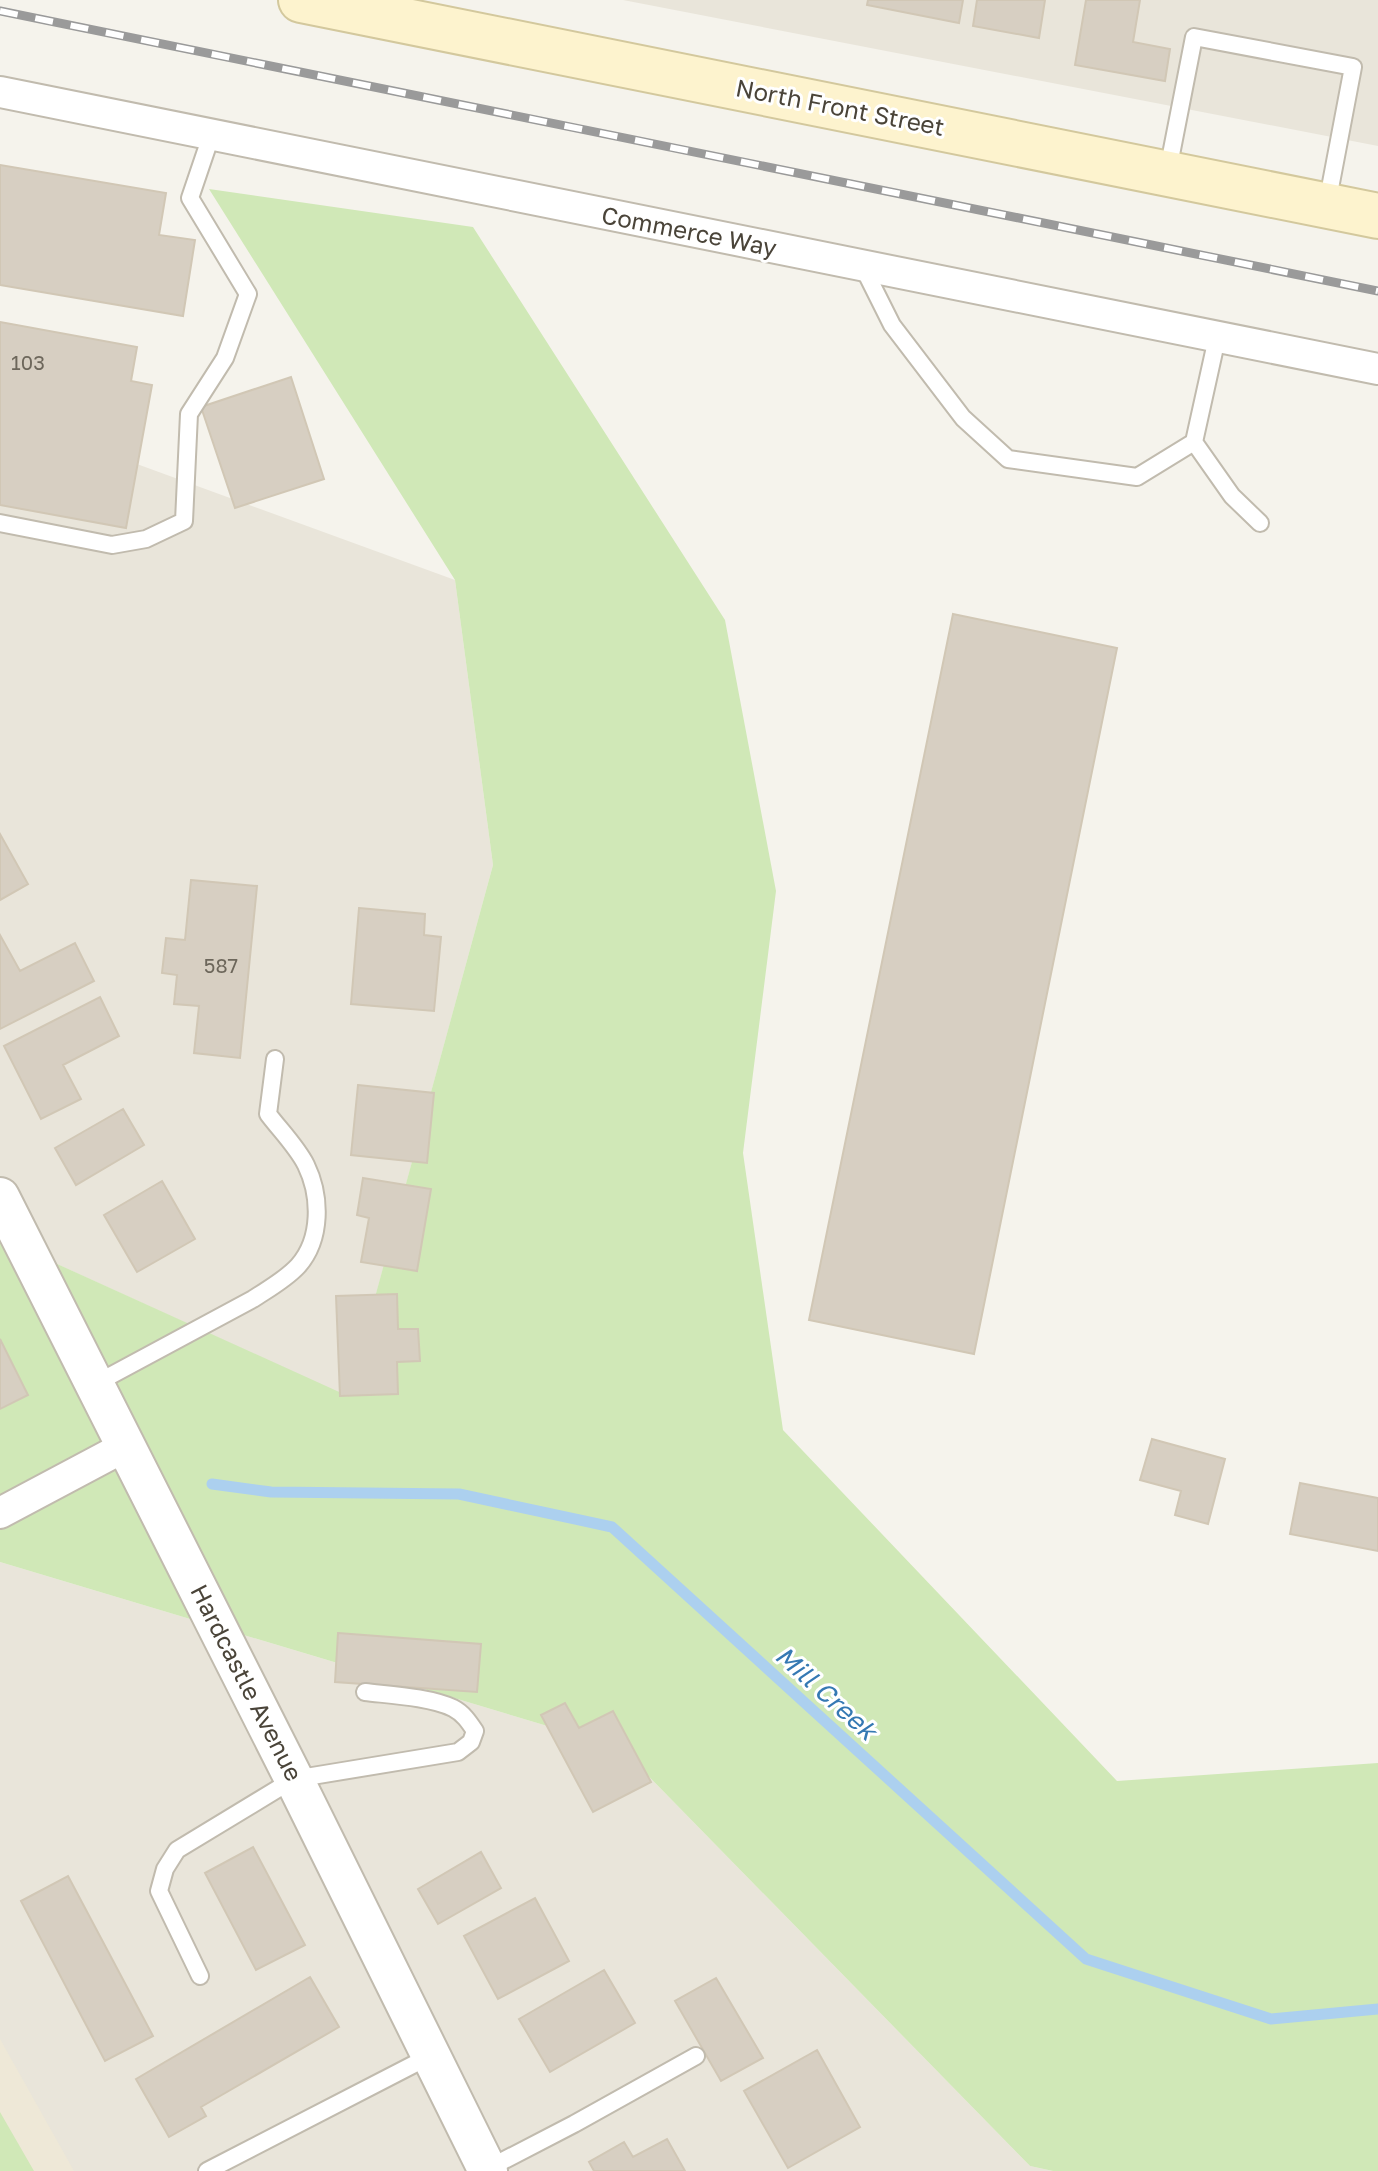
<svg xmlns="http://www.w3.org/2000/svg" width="1378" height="2171" viewBox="0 0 1378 2171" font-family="'Golos Text',sans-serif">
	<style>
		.residential { fill: #e9e5da }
		.education { fill: #eee8d7 }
		.green { fill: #d0e8b7 }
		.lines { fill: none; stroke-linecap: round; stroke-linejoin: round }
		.stream { stroke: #acd0ef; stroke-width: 11 }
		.building { fill: #d7cfc2; stroke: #d1c7b5; stroke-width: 2 }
		.service-casing { stroke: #c1bbae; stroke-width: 20 }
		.minor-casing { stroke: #c1bbae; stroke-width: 34 }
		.tertiary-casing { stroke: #c1bbae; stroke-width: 42 }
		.secondary-casing { stroke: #d3c89d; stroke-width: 48 }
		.service { stroke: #fff; stroke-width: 16 }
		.minor { stroke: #fff; stroke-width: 30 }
		.tertiary { stroke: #fff; stroke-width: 38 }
		.secondary { stroke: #fdf3ce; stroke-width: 44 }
		.rail-casing { stroke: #9a9a9a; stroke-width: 9 }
		.rail { stroke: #fff; stroke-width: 6; stroke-dasharray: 18; stroke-linecap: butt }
		.labels { text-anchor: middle; stroke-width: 6; stroke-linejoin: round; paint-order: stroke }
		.number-label { font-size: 20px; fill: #6d675b }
		.street-label { font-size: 24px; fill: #4a4439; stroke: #fff }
		.water-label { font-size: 26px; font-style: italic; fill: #3579b3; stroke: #fff }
	</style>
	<rect width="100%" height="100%" fill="#f5f3ec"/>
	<path class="residential" d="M623,0H1378V146Z
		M0,414L455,580L493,865L348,1397L0,1238Z
		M0,1562L621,1748L1030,2166L1053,2171H0Z"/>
	<path class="education" d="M0,2039L74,2171H0Z"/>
	<path class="green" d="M209,189L473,227L725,620L776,891L743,1153L783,1430L1117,1781L1378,1763V2171H1053L1030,2166L621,1748L0,1562V1238L348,1396L493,865L455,580Z
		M0,2112L34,2171H0Z"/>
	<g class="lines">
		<path class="stream" d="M212,1484L271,1492L459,1494L612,1527L1086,1959L1271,2019L1378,2009"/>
	</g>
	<path class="building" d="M868,0H963L959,23L867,5Z
		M977,0H1045L1039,38L973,26Z
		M1086,0H1140L1133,42L1170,49L1165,81L1075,65Z
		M0,165L166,193L159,235L195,240L183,316L0,285Z
		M0,322L137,347L131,381L152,385L126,528L0,505Z
		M291,377L324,479L235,508L201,407Z
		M953,614L1117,648L974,1354L809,1320Z
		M0,834L28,884L0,900Z
		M191,880L257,886L240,1058L194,1053L199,1006L174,1004L177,975L162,973L166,938L185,940Z
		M359,908L425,914L424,935L441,937L434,1011L351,1004Z
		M0,935L20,971L75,943L94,981L0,1029Z
		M100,997L119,1036L63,1065L81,1099L41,1119L4,1046Z
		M358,1085L434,1093L427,1163L351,1155Z
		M123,1109L144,1145L76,1185L55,1148Z
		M363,1178L431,1189L417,1271L361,1262L369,1218L357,1215Z
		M162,1181L195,1239L137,1272L104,1215Z
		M397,1294L398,1329H418L420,1361L397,1362L398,1394L340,1396L336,1296Z
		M0,1339L28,1395L0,1409Z
		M1152,1439L1225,1459L1208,1524L1175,1515L1181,1491L1140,1480Z
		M1300,1483L1378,1498V1551L1290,1534Z
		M338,1633L481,1644L477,1692L335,1682Z
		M565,1703L579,1728L613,1711L651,1782L593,1812L541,1715Z
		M253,1847L305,1945L256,1970L205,1873Z
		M481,1852L501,1888L438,1924L418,1889Z
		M68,1876L153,2036L105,2061L21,1901Z
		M535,1898L569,1961L498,1999L464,1936Z
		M604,1970L635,2023L550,2072L519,2019Z
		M310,1977L339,2027L201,2107L206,2116L169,2137L136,2079Z
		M716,1978L763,2058L721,2081L675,2001Z
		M817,2050L860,2127L788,2168L744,2091Z
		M667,2139L685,2171H594L589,2162L624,2142L633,2157Z"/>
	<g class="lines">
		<g class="service-casing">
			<path id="service" d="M1168,170L1194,37L1353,67L1327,204
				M863,267L892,325L963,418L1008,459L1137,477L1194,442L1217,338
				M1194,442L1232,496L1260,523
				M0,523L112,545L146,539L184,521L189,414L225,358L248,294L190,198L211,136
				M95,1384L253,1299C268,1289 285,1280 298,1266C322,1239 321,1196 306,1165C297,1147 280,1130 268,1114L275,1059
				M200,1976L159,1891L165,1869L177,1850L294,1779L458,1752L471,1742L475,1731C469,1722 463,1713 453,1708C430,1697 390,1695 365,1692
				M487,2169L574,2124L696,2056
				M207,2171L430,2056"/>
		</g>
		<g class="minor-casing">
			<path id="minor" d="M0,92L1378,369
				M0,1513L126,1446"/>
		</g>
		<g class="tertiary-casing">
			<path id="tertiary" d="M0,1197L294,1779L488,2171"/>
		</g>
		<g class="secondary-casing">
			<path id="secondary" d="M301,0L1378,216"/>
		</g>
		<use href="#service" class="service"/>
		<use href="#minor" class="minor"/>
		<use href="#tertiary" class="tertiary"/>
		<use href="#secondary" class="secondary"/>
		<g class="rail-casing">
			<path id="rail" d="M0,11L1378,291"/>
		</g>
		<use href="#rail" class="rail"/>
	</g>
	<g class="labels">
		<g class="number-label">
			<text x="28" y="370">103</text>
			<text x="221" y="973">587</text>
		</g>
		<g class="street-label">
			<text transform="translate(840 108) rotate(11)" y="8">North Front Street</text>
			<text transform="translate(689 232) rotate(11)" y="8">Commerce Way</text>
			<text transform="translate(246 1683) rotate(63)" y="8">Hardcastle Avenue</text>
		</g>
		<g class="water-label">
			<text transform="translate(826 1693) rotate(42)" y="9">Mill Creek</text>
		</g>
	</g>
</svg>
